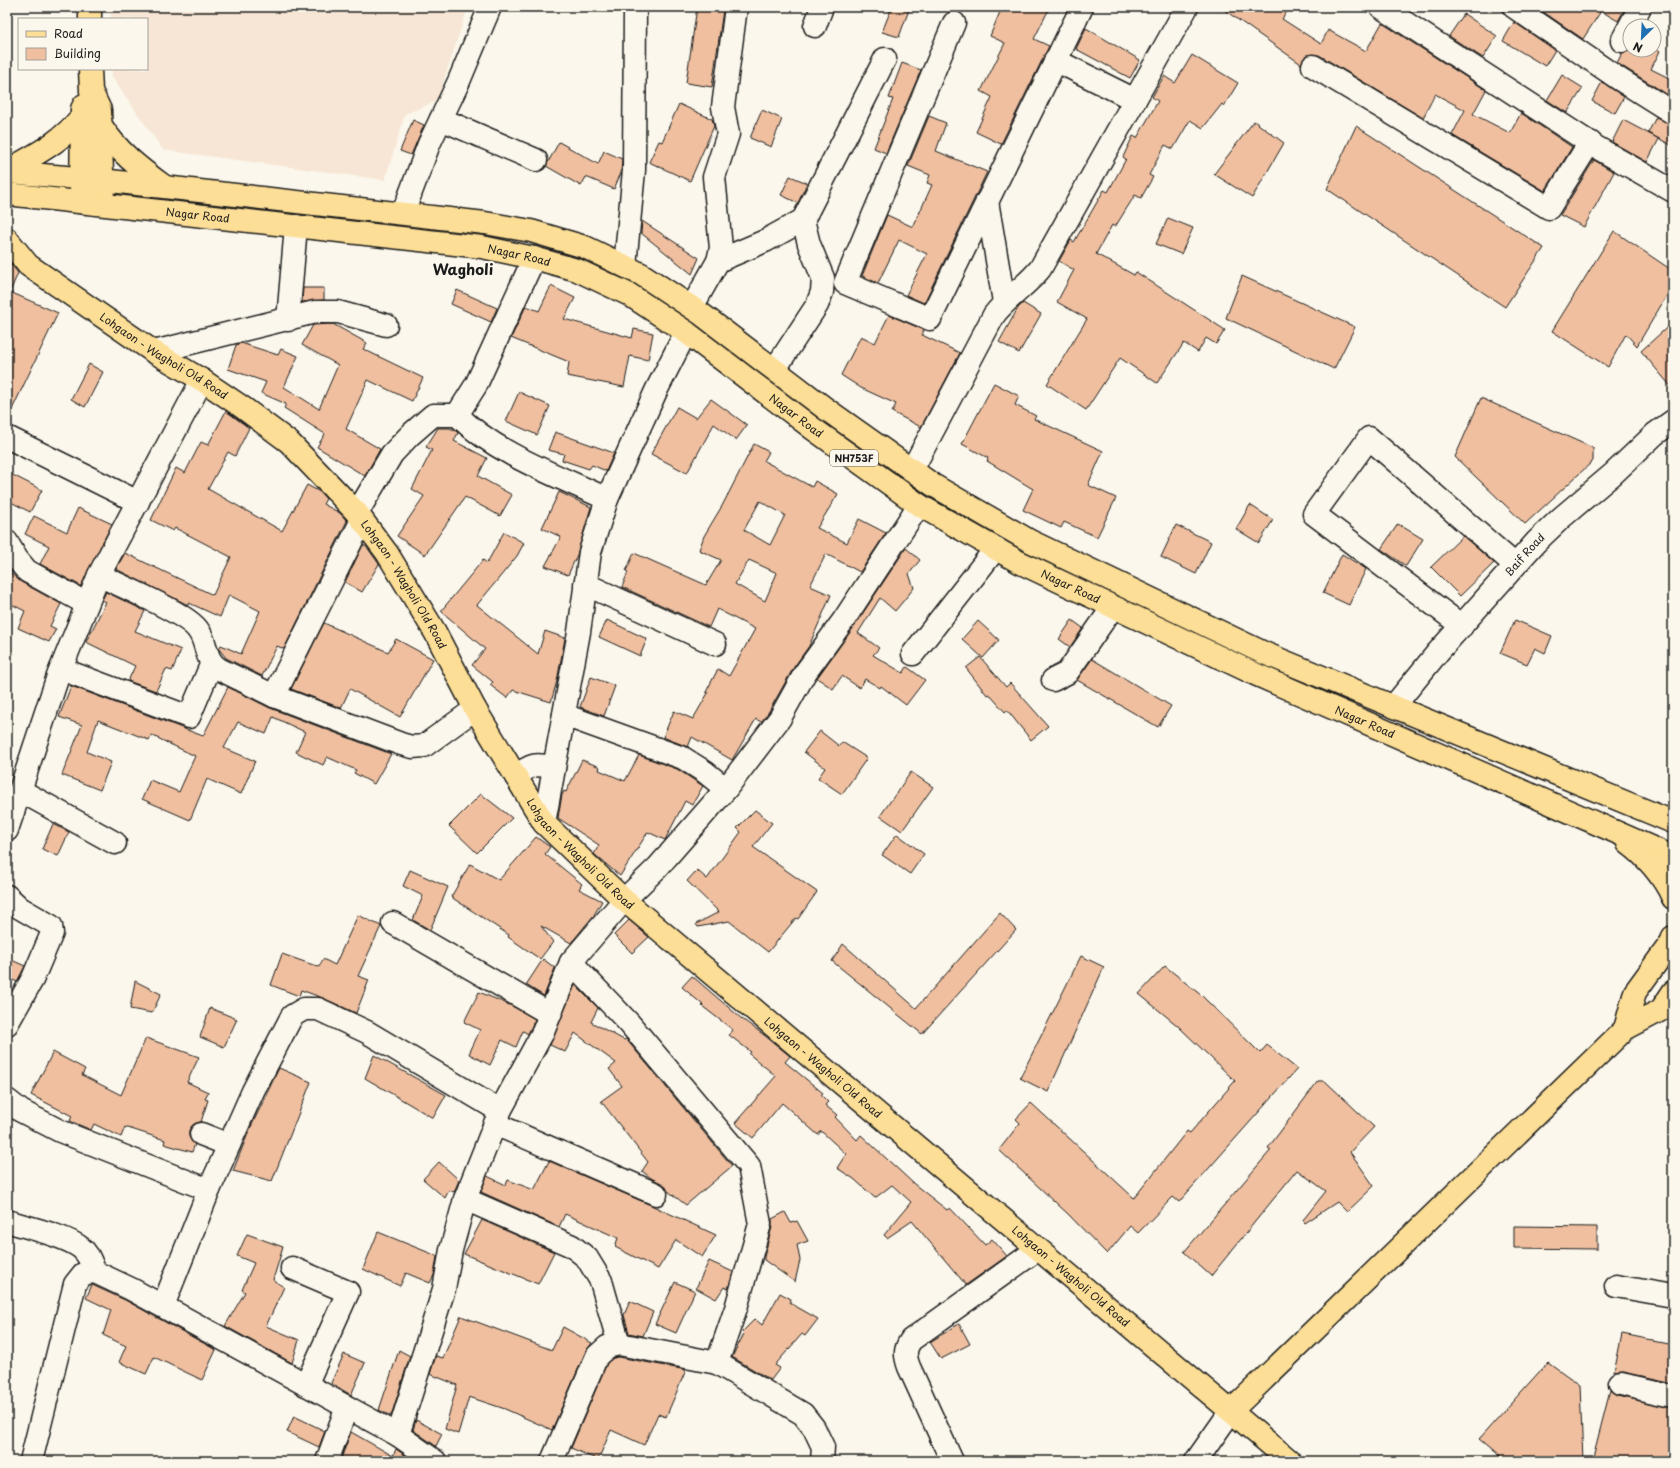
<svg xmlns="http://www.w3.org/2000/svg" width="1680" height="1468" viewBox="0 0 1680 1468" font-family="'Playpen Sans',sans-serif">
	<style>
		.built { fill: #f7e6d5 }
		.building { fill: #efbf9f; stroke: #1c1c1c; fill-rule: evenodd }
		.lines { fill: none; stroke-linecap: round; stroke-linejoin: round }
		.minor-casing { stroke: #1c1c1c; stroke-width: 25 }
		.major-casing { stroke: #1c1c1c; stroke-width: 25 }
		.highway-casing { stroke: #1c1c1c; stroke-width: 25 }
		.minor { stroke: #fbf7ec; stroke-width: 22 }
		.major { stroke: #fcde96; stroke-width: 22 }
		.highway { stroke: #fcde96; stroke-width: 22 }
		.labels { text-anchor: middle; stroke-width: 4; stroke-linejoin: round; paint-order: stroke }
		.shield { fill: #fbf7ec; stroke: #5f5e5a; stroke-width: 1 }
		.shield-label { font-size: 10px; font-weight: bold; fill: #1c1c1c }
		.street-label { font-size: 11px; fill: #1c1c1c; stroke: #fbf7ec }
		.district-label { font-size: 15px; font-weight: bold; fill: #1c1c1c; stroke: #fbf7ec }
	</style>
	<rect width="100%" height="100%" fill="#fbf7ec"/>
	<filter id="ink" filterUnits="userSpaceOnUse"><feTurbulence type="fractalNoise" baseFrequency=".025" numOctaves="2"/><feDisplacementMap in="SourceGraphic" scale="8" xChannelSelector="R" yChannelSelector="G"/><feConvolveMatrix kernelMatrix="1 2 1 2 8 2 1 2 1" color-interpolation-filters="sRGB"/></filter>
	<g filter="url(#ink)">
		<path class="built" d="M111,7H468L437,101L405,114L385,180L163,150L112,77V69H147V19H111Z"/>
		<path class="building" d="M697,7L723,10L712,87L686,83Z
			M892,7H910L899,37L882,32Z
			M1002,7H1050L1034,39L1049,46L1001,144L976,132L992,97L981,91L1005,43L990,36Z
			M1220,7H1290L1282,19L1321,44L1328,30L1366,51L1382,23L1486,90L1473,114L1510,133L1521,113L1572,147L1545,191L1452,135L1465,110L1435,94L1423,118L1319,55H1306L1301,64Z
			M1536,7H1626L1618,21L1601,11L1583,39Z
			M1464,14L1497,36L1483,58L1449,36Z
			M1514,22L1555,50L1545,66L1503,41Z
			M1086,28L1140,60L1130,78L1076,49Z
			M1654,48L1660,51L1651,69L1673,80V98L1617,63L1622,53L1630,50H1654Z
			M1192,55L1238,83L1224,106L1222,104L1203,128L1190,120L1173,149L1165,145L1149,175L1153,177L1141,198L1135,195L1115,227L1112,225L1096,254L1134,275L1136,272L1225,330L1216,344L1206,338L1198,352L1184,343L1157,383L1120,358L1086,410L1047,384L1087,319L1057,302L1074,270L1059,261L1071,240L1074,242L1104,190L1108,192L1126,159L1123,157L1133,136L1137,138L1158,101L1152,97L1164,76L1175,83Z
			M902,63L921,70L886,153L874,148L893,99L889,98Z
			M1562,75L1583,88L1567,113L1547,100Z
			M1602,82L1624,97L1615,113L1592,101Z
			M679,104L712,119L714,126L690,181L649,162L659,141L662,142Z
			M762,110L782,119L771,147L750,138Z
			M929,116L946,123L936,151L987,172L924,303L906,295L927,254L899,240L878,283L862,276L887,215L913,227L932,185L927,183L930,175L908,166Z
			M1656,117L1673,125V146L1648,133Z
			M413,120L424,125L411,155L400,151Z
			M1623,120L1659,139L1647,162L1612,142Z
			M1254,121L1284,143L1252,198L1214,174Z
			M1356,126L1544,248L1505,307L1327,189Z
			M559,142L598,164L604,151L622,159L621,173L614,189L586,177L581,186L546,166Z
			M1594,160L1614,172L1584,227L1560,215Z
			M790,176L807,183L798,203L781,195Z
			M1168,218L1193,228L1181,254L1156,244Z
			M642,221L699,258L692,274L641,233Z
			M1614,231L1673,271V285L1637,346L1626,334L1608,367L1552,331Z
			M7,259L18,273L10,292L58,313L7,420Z
			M1242,276L1355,327L1334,369L1226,318Z
			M551,286L575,298L564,319L632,338L634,329L653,333L648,360L630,356L624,387L567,376L569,362L511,338L526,306L539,311Z
			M303,288H324V300L302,302Z
			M457,290L497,308L491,322L451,304Z
			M1023,303L1041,314L1019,353L999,342L1018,308Z
			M889,315L924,330L922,335L960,353L921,427L892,412L896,404L861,388L841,375L861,336L875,343Z
			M1673,322V389L1641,351Z
			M333,324L367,343L363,349L423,378L412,401L368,380L346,429L380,449L365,476L317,447L325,434L284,408L286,404L261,393L266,382L228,369L236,345L241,343L278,355L281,349L298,356L284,387L319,409L338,365L302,345L313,325Z
			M89,364L103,372L85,407L71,399Z
			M994,383L1019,396L1015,405L1036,416L1034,419L1103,451L1088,485L1116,498L1097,537L1064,522L1061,528L1023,510L1033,489L987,461L988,458L962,444Z
			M519,392L550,406L537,435L506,421Z
			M1481,398L1593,448V461L1525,524L1455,457Z
			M711,399L747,425L736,440L714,424L687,473L651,454L677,407L696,418Z
			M226,411L249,428L235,456L228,452L208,489L282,531L307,485L320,492L326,499L323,504L340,513L347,521L284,649L277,646L262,676L226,658L219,649L221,645L241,654L260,611L229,595L220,617L189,603L188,605L116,569L125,553L213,595L231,557L175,528L173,531L151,520L176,468L185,473L201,442L208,445Z
			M438,428H450L456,431L458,433L454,441L487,458L478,476L512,495L500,516L465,497L425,555L397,536L424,496L412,489L432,450L426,447Z
			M555,432L614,453L606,471L592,465L589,469L562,460L564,454L548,450Z
			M754,444L769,452L764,461L812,487L815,481L838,494L817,528L847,543L859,519L886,533L860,572L826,554L810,586L831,595L809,646L794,667L768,713L761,722L756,719L732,760L692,737L688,747L663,737L674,711L693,719L708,693L706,692L718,669L729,676L755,629L717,609L709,627L622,587L628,572L626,571L634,553L706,585L721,560L699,550L704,536L722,506ZM760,501L785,515L770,545L744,530ZM749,560L777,573L765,601L735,584Z
			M7,472L42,490L30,512L7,500Z
			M559,492L591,507L577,555L568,575L545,566L561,537L542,528Z
			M1250,505L1273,520L1259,543L1236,529Z
			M78,508L112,524L81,586L40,564L49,546L25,534L34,516L67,532Z
			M1398,524L1423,539L1406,566L1381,549Z
			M1176,525L1211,542L1196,574L1161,557Z
			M504,532L524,543L517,556L477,605L538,654L545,631L565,638L557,681L551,702L513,690L507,698L490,685L493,682L472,665L485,649L441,611L483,560L487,563Z
			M1463,536L1494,563L1460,596L1431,567Z
			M363,545L367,547L379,564L362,592L345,582Z
			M906,548L920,560L909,574L914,588L895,611L880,598L858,633L879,648L873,655L903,673L907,667L925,680L906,705L881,686L880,688L865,679L860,688L842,676L833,689L817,678L853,628Z
			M1342,554L1366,569L1349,605L1323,593Z
			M7,570L21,582L61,604L50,626L56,629L49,642L18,628L25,611L7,602Z
			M106,592L145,611L135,631L181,650L172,671L166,669L156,691L128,681L135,666L86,642L106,602L102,600Z
			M607,620L647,639L640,656L599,637Z
			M1072,620L1083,628L1070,647L1059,639Z
			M1515,620L1552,636L1545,653L1535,648L1527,664L1500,653Z
			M978,621L999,640L983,658L962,639Z
			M324,623L388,652L396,639L433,659L400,717L350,689L341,708L291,689Z
			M980,657L1006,687L1010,683L1048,726L1031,740L1007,710L1005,712L989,694L987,695L966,668Z
			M1092,659L1171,706L1158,727L1077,680Z
			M591,677L615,686L604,716L580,707Z
			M71,686L203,736L228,687L270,708L391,754L374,784L354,773L356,770L327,757L323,765L296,752L305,732L273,717L266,734L238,722L224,748L255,761L241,794L207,779L190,820L142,799L150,780L179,792L195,756L151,735L149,740L98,720L87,752L111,762L100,790L62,775L82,725L59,717Z
			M820,731L839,746L842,742L867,758L842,794L818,778L825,768L804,752Z
			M639,755L677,769L703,786L692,805L685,801L665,840L648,832L620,876L594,854L599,845L558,818L562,795L564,791L566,792L582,760L600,767L599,770L625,781Z
			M911,772L933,787L902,831L880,816Z
			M481,794L512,818L477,853L449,826Z
			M755,810L772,823L753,847L817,892L798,919L796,918L768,952L729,921L698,927L696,924L719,912L687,881L697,870L707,879L741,832L737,828Z
			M53,824L69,832L58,856L42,849Z
			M897,834L924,854L910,874L882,855Z
			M536,837L550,847L545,854L582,884L579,889L602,901L594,915L571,943L541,926L553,942L540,959L508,937L509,935L451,897L470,864L499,880Z
			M410,870L448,887L430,930L413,920L423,896L403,886Z
			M1000,913L1016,930L922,1034L832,961L843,944L916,1008Z
			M358,915L381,926L358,976L369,980L356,1013L323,998L301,990L299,996L271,985L282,954L319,967L323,959L335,965Z
			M629,920L649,937L632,953L614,935Z
			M1081,956L1104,967L1048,1092L1020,1078Z
			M7,958L25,966L17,982L7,977Z
			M543,959L555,968L544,996L526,985Z
			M1165,966L1202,996L1260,1053L1267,1045L1297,1069L1179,1202L1173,1197L1138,1233L1130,1226L1107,1254L1068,1214L999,1150L1020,1123L1016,1119L1031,1103L1134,1198L1187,1131L1190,1133L1235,1081L1178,1026L1139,994Z
			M692,976L742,1019L764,1035L790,1056L785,1062L823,1093L821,1095L828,1102L825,1105L837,1115L835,1117L857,1140L861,1135L914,1184L947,1210L950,1208L985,1245L992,1239L1007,1256L966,1285L912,1221L887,1238L884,1235L911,1202L892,1185L875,1198L854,1179L837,1168L846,1154L821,1131L818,1135L782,1103L753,1138L735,1123L776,1076L749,1054L751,1052L729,1035L733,1030L702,1006L703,1005L682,987Z
			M135,981L161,994L152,1013L130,1009Z
			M575,985L598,1008L591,1022L624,1040L626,1039L732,1166L686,1205L668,1191L661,1183L651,1178L642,1171L648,1162L601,1101L622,1086L609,1069L616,1063L575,1033L565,1052L550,1045Z
			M479,992L512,1006L535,1019L528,1034L523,1031L516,1047L502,1040L490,1065L469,1054L480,1030L464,1022Z
			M210,1008L237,1019L224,1047L200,1037Z
			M146,1038L199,1057L187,1082L208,1092L205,1099L208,1100L201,1122L194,1124L189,1130V1136L195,1144L192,1152L164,1144L165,1140L125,1127L121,1137L94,1124L91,1130L70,1121L72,1116L31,1095L53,1052L85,1069L82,1075L121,1095Z
			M374,1055L446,1095L433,1118L365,1078Z
			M279,1068L311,1082L272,1181L233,1171L249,1131Z
			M1318,1081H1325L1374,1127L1350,1152L1374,1186L1347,1212L1337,1202L1305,1223L1303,1220L1326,1191L1297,1170L1211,1276L1184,1252L1271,1150L1268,1148Z
			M549,1161L653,1206L716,1235L702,1257L676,1240L658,1269L615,1247L618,1238L565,1214L559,1227L481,1192L487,1176L506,1185L508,1180L534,1190Z
			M439,1162L459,1180L454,1192L449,1190L445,1198L423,1179Z
			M785,1212L791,1223L797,1221L808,1241L797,1245L800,1260L795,1282L764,1260V1257L772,1227V1219Z
			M482,1220L554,1252L538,1284L464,1254Z
			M1514,1226L1597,1227V1249L1514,1248Z
			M378,1232L437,1256L434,1275L430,1283L406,1273L400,1286L363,1269Z
			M247,1234L283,1247L273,1280L284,1287L266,1326L299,1340L292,1363L225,1326L245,1292L242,1290L254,1263L237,1256Z
			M709,1261L733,1272L728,1289L724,1287L716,1299L696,1288Z
			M675,1282L695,1291L676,1333L655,1324Z
			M92,1285L125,1300L216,1350L202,1380L154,1357L146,1374L119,1362L126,1346L103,1335L111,1310L86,1298Z
			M780,1293L791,1299L790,1303L818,1319L805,1336L802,1334L775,1365L780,1368L771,1380L732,1357L744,1334L742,1332L755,1319L762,1325Z
			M630,1301L653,1312L643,1336L629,1333L624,1315Z
			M461,1316L552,1350L563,1327L592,1343L586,1351L552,1430L505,1409L469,1397L458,1434L445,1429L457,1385L430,1374L436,1356L443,1358Z
			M959,1324L970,1344L941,1359L930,1342Z
			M1622,1334L1673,1344V1383L1623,1372L1614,1373Z
			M399,1350L410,1356L391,1416L379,1410Z
			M344,1354L365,1363L351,1395L331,1383Z
			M619,1357L686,1370L666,1417L658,1414L644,1445L611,1430L598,1460L571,1448L607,1363L613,1358Z
			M1548,1362L1580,1385L1583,1461H1505L1479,1439Z
			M1610,1391L1617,1396L1673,1408V1461H1592Z
			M294,1416L325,1431L319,1447L287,1432Z
			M416,1420L442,1434L436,1446L413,1430Z
			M351,1432L393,1456L396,1449L413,1461H340Z"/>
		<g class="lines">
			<g class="minor-casing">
				<g id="minor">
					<path d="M1381,7L1596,147L1673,191"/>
					<path d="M1514,7L1619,79L1673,113"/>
					<path d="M954,23L845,283L930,319L1082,7"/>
					<path d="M815,26L822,7"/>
					<path d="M1622,41L1640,7"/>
					<path d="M1055,60L1135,100"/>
					<path d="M1313,66L1549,208L1590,142"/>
					<path d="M441,119L536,160"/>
					<path d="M987,201L1004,302"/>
					<path d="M403,213L429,144L459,81L490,7"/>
					<path d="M534,258L476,385L457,415C498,455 556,475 607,499"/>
					<path d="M718,261L765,241L803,220L885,59"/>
					<path d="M625,266L634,170L635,7"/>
					<path d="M692,307L718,261L721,248L714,177L728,134L723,107L736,7"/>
					<path d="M288,320L296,226"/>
					<path d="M154,352L315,312H338L386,325"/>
					<path d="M775,369L817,305L822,292L823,278L809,244L803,220"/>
					<path d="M7,437L138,502"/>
					<path d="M912,470L994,315C1007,298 1026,286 1040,269L1187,7"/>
					<path d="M357,513L392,454L410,435L433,415H457"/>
					<path d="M7,542L17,559L27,571L87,604"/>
					<path d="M99,575C120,586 187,613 198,630C208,643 204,660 219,669L274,696L401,744L412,747L424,746L475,709"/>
					<path d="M585,584L715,644"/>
					<path d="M1462,626L1314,514L1369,438L1515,565"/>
					<path d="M913,654L996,548"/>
					<path d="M61,669L189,717L211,665"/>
					<path d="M1053,680L1067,673L1113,607"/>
					<path d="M274,696L362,520"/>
					<path id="s1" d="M1394,706L1438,652L1536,542L1561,518L1613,474L1655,434L1673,421"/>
					<path d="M564,715L683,758L705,772L726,789"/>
					<path d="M516,777C531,763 536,764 554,767"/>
					<path d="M21,791L115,843"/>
					<path d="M544,823L579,632L590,552L607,499L656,391L686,332"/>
					<path d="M7,830L58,676L99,575L202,380"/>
					<path d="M7,896L20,908L51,926L52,933L33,978L7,1024"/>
					<path d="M393,923L550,1014"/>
					<path d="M571,962L624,900L658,867L726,789L780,718L805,673L843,621L919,505"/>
					<path d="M7,1100L21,1111L60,1131L209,1190"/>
					<path d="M495,1124L656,1194"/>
					<path d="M201,1134L229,1145"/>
					<path d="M465,1199L572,1246L587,1258L601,1281L619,1344"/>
					<path d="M7,1221C26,1227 67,1236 81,1248C89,1254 91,1263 95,1272"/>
					<path d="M292,1268L348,1292L306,1385"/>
					<path d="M1616,1286L1673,1296"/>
					<path d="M163,1306L209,1190L253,1091L292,1016L304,1009H318L367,1032L500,1111"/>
					<path d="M1620,1384L1673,1396"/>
					<path d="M398,1435L444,1289L451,1250L465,1199L500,1111L543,1032L571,962L629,1023L749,1166L760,1224L736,1308L717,1363L803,1414L814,1428L823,1447L822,1461"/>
					<path d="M31,1461L75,1284L83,1274L95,1272L131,1289L398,1435L435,1461"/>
					<path d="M327,1461L347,1407"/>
					<path d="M552,1461L597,1356L607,1347L619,1344L717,1363"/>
					<path d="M952,1461L909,1367C905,1356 904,1350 911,1340L1038,1249"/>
					<path d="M1196,1461L1231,1411"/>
				</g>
			</g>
			<g class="major-casing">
				<g id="major">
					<path d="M90,7V19"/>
					<path d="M90,69L91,91L100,110L103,204"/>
					<path d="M81,202L82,109L84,105"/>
					<path id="s2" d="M7,239L28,265L154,352L202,380L242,407L289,442L357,513L387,553L435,632L475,709L544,823L624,900L1290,1461"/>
					<path d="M1625,1029L1635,992L1673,940"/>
					<path d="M1231,1411L1625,1029L1661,1010L1673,992"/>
				</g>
			</g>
			<g class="highway-casing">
				<g id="highway">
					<path d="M100,124C117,151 139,168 165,187"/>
					<path d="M7,171C34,155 62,142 82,116"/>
					<path d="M7,172L101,180L485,223L531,231L585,247L641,274L700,313L826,409L933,485L1030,541L1264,653L1673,822"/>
					<path id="s3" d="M7,194L482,247L534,258L577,270L630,295L686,332L812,428L919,505L1019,562L1255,674L1673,857"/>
					<path d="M1628,843C1646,856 1664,877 1673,898"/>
					<path d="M1672,941L1673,937"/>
				</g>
			</g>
			<use href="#minor" class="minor"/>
			<use href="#major" class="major"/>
			<use href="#highway" class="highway"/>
		</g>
	</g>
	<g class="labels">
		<rect class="shield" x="830" y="450" width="48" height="16" rx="3"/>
		<g class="shield-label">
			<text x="854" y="462">NH753F</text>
		</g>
		<g class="street-label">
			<text dy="4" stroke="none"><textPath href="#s3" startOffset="192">Nagar Road</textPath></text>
			<text dy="4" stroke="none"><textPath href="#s3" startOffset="516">Nagar Road</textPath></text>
			<text dy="4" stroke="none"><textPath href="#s2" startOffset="197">Lohgaon - Wagholi Old Road</textPath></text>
			<text dy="4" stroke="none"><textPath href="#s3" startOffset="840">Nagar Road</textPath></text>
			<text dy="4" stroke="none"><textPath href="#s1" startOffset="200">Baif Road</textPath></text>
			<text dy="4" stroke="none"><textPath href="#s2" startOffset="533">Lohgaon - Wagholi Old Road</textPath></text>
			<text dy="4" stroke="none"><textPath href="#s3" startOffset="1164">Nagar Road</textPath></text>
			<text dy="4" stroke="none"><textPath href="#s3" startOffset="1488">Nagar Road</textPath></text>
			<text dy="4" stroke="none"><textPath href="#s2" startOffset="857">Lohgaon - Wagholi Old Road</textPath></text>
			<text dy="4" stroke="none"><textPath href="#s2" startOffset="1181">Lohgaon - Wagholi Old Road</textPath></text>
			<text dy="4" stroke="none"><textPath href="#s2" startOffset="1505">Lohgaon - Wagholi Old Road</textPath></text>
		</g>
		<g class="district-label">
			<text x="463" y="275">Wagholi</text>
		</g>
	</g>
	<rect width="1680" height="1468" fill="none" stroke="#fbf7ec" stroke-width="24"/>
	<rect x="12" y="12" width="1656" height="1444" fill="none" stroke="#1c1c1c" stroke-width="1.5" filter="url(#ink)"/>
	<rect x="18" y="18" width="130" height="52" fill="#fbf7ec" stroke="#a29f99"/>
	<rect x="26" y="31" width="20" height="6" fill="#fcde96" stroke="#a29f99"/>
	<text x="54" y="38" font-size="12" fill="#1c1c1c">Road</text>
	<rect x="26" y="48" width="20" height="12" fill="#efbf9f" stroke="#a29f99"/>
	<text x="54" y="58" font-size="12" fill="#1c1c1c">Building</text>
	<g transform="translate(1642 38) rotate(204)"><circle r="19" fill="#fbf7ec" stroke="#a29f99"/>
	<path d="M0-3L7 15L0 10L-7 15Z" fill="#1f6fb2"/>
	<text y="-6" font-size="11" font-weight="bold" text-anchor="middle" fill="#1c1c1c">N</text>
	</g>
</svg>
